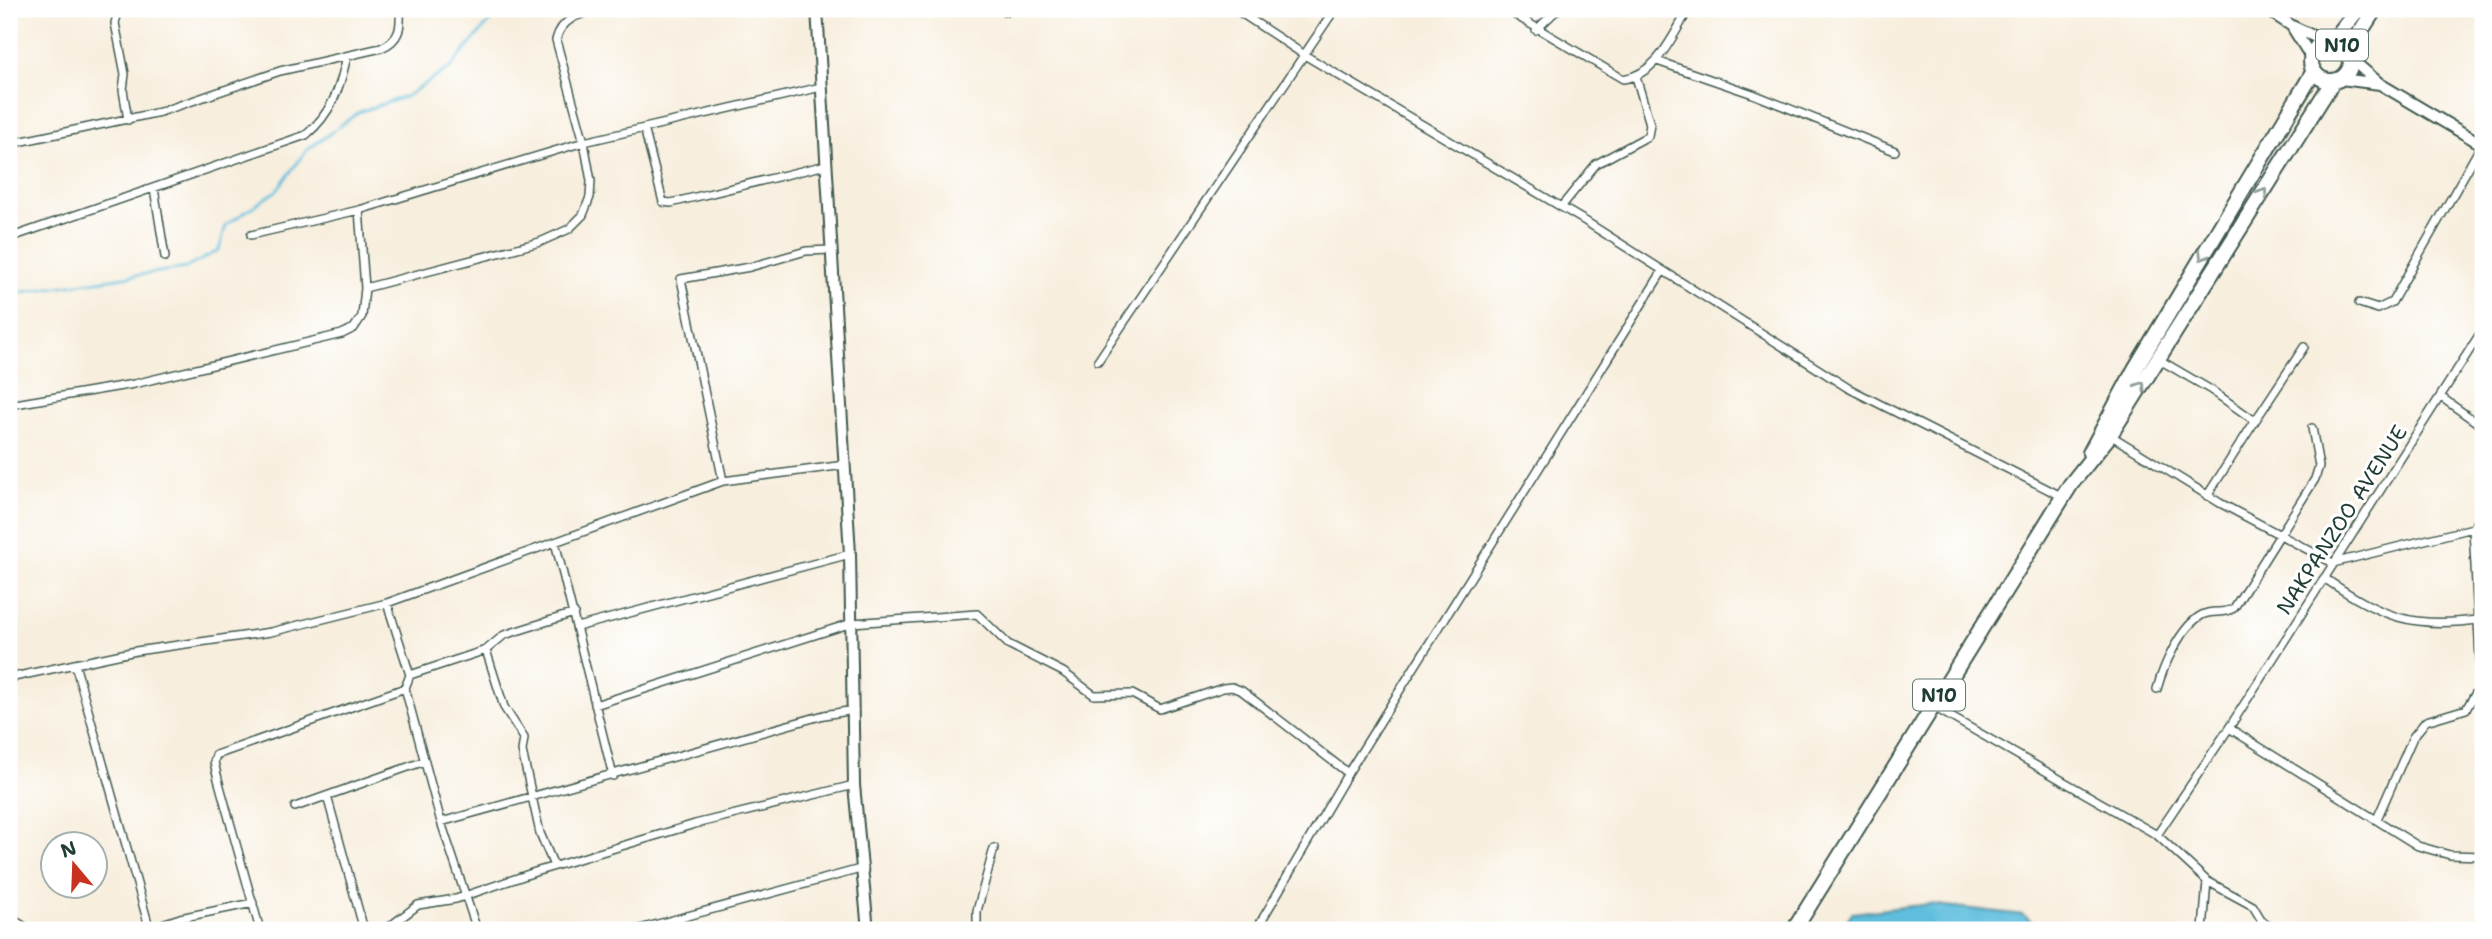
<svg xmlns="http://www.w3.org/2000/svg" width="2492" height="939" viewBox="0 0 2492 939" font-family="'Shantell Sans',sans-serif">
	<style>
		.water { fill: #5fbedd; stroke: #3f7e88; stroke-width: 2 }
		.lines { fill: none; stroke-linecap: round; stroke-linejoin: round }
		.stream { stroke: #5fbedd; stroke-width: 2.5 }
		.street-casing { stroke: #3f584d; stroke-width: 10 }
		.secondary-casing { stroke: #3f584d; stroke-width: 14 }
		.highway-casing { stroke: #3f584d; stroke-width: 18 }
		.street { stroke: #fff; stroke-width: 7 }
		.secondary { stroke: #fff; stroke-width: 10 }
		.highway { stroke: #fff; stroke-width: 14 }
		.oneway { stroke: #8f9e9a }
		.labels { text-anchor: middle; stroke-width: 6; stroke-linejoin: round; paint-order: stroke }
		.shield { fill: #fff; stroke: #627771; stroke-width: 2 }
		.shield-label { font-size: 19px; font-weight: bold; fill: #1f3d34 }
		.street-label { font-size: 21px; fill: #1f3d34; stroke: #fff }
	</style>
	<rect width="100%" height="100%" fill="#fff"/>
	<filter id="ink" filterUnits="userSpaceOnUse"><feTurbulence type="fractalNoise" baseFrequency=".0143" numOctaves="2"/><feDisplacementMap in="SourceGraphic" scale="14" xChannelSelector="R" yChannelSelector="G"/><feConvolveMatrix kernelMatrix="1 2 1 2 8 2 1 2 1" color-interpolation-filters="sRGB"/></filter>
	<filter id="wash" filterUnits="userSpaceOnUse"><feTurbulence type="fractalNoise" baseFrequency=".00686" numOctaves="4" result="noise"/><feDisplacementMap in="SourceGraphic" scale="28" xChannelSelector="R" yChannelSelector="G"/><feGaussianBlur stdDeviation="1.57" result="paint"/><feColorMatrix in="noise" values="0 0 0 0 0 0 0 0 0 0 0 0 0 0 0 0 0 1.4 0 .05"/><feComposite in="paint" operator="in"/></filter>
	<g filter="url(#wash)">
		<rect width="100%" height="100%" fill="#f7eedd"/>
		<path class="water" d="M1929,904L2024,915L2040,930H1840L1852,913Z"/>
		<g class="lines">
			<path class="stream" d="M9,294L186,268L219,250L226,225L276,191L307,150L359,112L407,96L451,67L500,9"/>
		</g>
	</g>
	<g filter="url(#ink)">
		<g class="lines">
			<g class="street-casing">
				<path id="street" d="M119,9L115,23L125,74L123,90L128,120
					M1235,9L1306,56L1585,221L1848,388L2063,497
					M1505,9L1623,79C1658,74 1672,36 1689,9
					M1005,12L1006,9
					M1536,30L1558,9
					M1657,61L1753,94L1895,151
					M644,128L663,202L671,203L826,165
					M9,144L160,112L280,71L381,48C400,40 401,28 400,9
					M154,188L165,257
					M1561,207L1596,164L1648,136L1650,124L1636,77
					M251,235L359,210
					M9,238L306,135C332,113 340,88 347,56
					M365,288L540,242L569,229L583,215L590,197L591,181L584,142L556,40C561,19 579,14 599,9
					M2359,303L2378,309L2392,302L2482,144
					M2158,359L2211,390L2255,421L2207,496
					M1098,361L1335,9
					M2441,397L2483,427
					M9,405L134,384L342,334L354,328L362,316L365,288L359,210L584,142L821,87
					M2255,421L2304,347
					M2110,435L2220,503L2333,563L2473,528L2483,515
					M723,481L681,279L750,267L806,251L832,250
					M555,542L613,776
					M2324,578C2382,617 2412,630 2483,619
					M387,603L410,675L405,688L441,822L477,930
					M577,627L850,554
					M486,650L504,707L524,738L522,751L540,833L554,866
					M75,664L150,930
					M410,675L486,650L504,635L574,613
					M9,678L136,651L271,632L387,603L723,481L845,465
					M2157,689C2163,667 2180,627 2202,615C2212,609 2224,615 2234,608L2315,479L2319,466L2312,428
					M595,705L852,623L977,614L1008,644L1063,672L1094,695L1132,694L1160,709L1223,688L1232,687L1242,691L1348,773
					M1932,706L2157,835L2207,881L2203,930
					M2229,728L2483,329
					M327,796L364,930
					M295,807L425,761
					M2377,819L2413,737L2426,721L2466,709L2479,688L2480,659L2473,528
					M441,822L824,715L854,710
					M2157,835L2229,728L2418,846L2450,855L2483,856
					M2207,881L2253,906L2262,921L2273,930
					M9,917L30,930
					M150,928L180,918L253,903
					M260,930L218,779L214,762L216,755L405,688
					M385,930L418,905L456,899L535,872L695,824L854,785
					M636,930L864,868
					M977,930V911L994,848
					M1256,930L1348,773L1662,272"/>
			</g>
			<g class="secondary-casing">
				<path id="secondary" d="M817,9L850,554L854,785L868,930
					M2266,9L2292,26L2326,42
					M2293,28L2311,57
					M2351,59L2380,84L2483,145
					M2341,79L2380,84"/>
			</g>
			<g class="highway-casing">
				<path id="highway" d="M2333,41L2358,9
					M2311 61a20 20 0 1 1 40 0a20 20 0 1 1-40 0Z
					M2348,51L2375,9
					M2090,453L2135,369L2314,71
					M1794,930L2071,484L2110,435L2333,81"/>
			</g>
			<use href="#street" class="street"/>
			<use href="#secondary" class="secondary"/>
			<use href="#highway" class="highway"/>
		</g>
		<defs><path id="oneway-chevron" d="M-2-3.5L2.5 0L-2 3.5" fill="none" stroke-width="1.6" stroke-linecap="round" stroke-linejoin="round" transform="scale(1.75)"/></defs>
		<g class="oneway">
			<use href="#oneway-chevron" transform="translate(2263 193) rotate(-58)"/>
			<use href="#oneway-chevron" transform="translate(2203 256) rotate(121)"/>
			<use href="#oneway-chevron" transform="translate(2141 386) rotate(-57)"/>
		</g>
	</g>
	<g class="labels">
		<g class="shield">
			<rect x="2316" y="29.5" width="52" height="31" rx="5"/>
			<rect x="1913" y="679.5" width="52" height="31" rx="5"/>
		</g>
		<g class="shield-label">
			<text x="2342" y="52">N10</text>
			<text x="1939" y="702">N10</text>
		</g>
		<g class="street-label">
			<text transform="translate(2342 520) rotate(-57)" y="7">NAKPANZOO AVENUE</text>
		</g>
	</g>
	<rect width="2492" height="939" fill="none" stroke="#fff" stroke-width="35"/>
	<g transform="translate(74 865) rotate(341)"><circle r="33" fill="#ffffff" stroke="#a5b1ae" stroke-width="2"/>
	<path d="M0-5L12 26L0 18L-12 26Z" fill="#c8321e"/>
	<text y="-10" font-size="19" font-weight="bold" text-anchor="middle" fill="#1f3d34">N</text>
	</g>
</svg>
